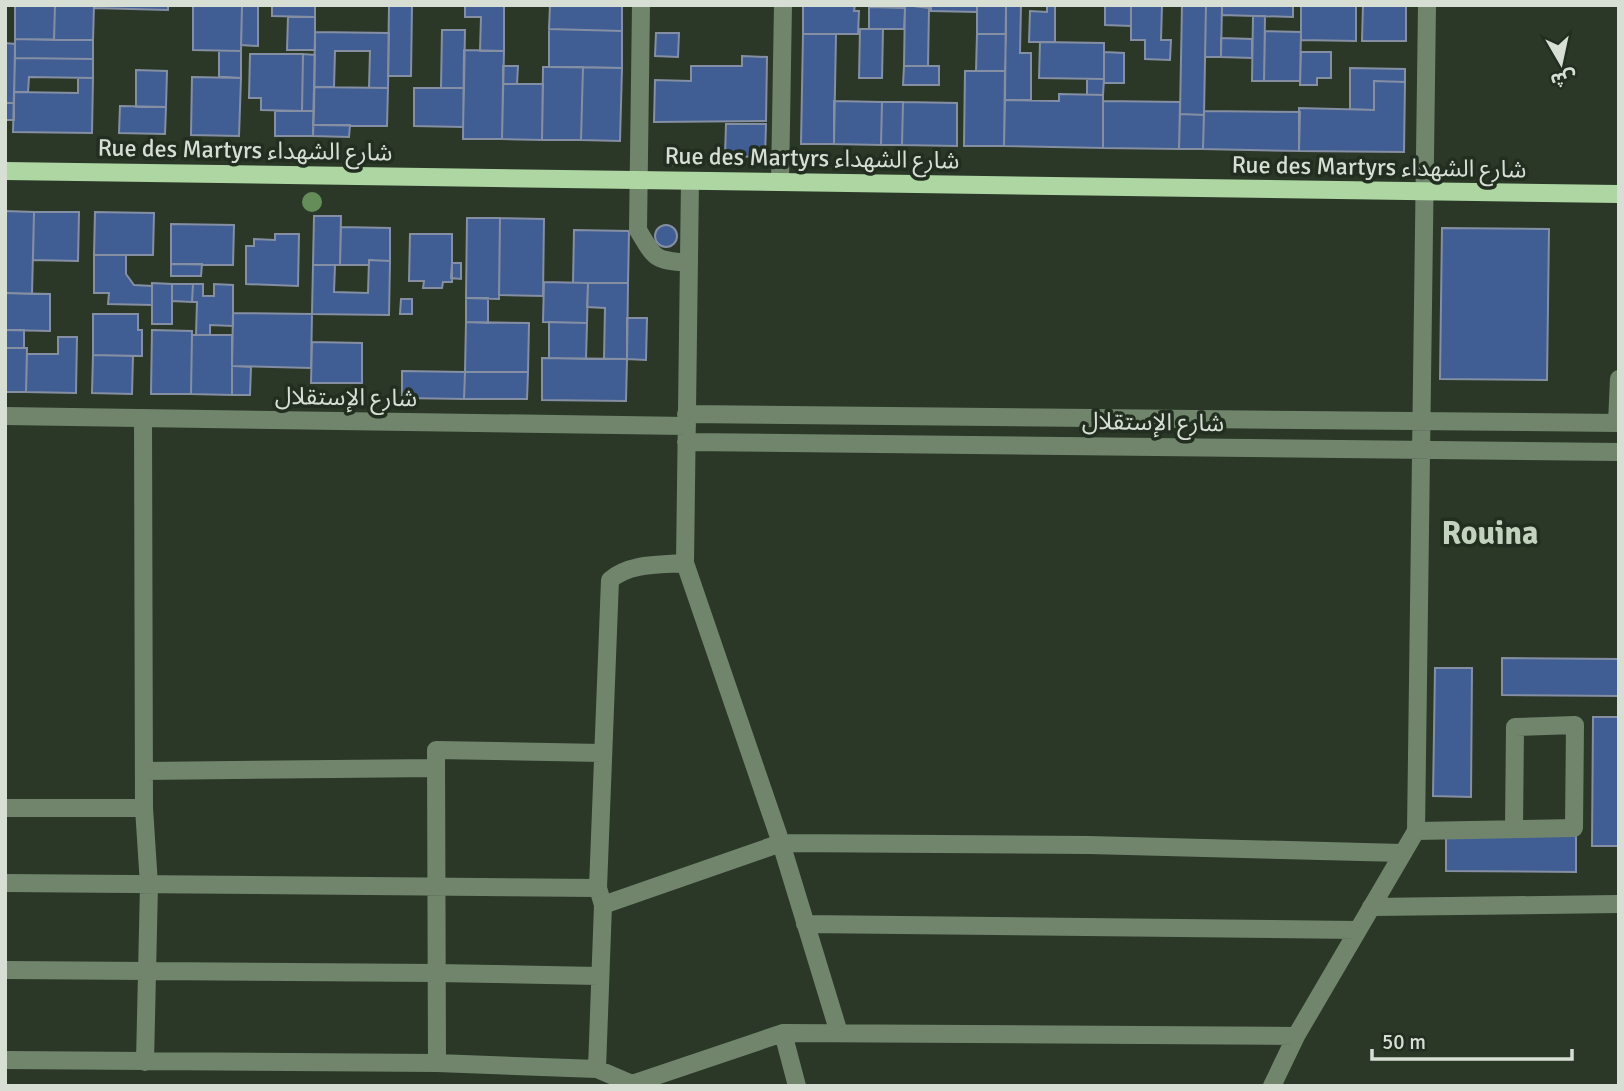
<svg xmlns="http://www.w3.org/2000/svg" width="1624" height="1091" viewBox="0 0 1624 1091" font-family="Signika,'Noto Sans Arabic',sans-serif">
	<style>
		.building { fill: #405d94; stroke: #848fa3; stroke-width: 2 }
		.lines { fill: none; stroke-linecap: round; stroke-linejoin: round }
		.minor { stroke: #71856d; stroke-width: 18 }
		.major { stroke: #add6a3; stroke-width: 18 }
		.tree { fill: #648d5a }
		.labels { text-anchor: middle; stroke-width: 7; stroke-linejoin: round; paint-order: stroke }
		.street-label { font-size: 24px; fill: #d7dfd5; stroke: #222e1f }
		.district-label { font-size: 32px; font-weight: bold; fill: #c2d2be; stroke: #222e1f }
	</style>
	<rect width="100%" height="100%" fill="#2b3828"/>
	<path class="building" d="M15,5H55L54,40L15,39Z
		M55,5H94L93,40H54Z
		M94,5H168V10L94,8Z
		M193,5H242L241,51L193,50Z
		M242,5H258V46L241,45Z
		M272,5H315V17L272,16Z
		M389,5H412L411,76H388Z
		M465,5H504V51H480L481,17H465Z
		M550,5H622V31L549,29Z
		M803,5H855L854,11H859L858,34H803Z
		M905,5L929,8L928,66H904Z
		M931,5H977V12L931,11Z
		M977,5H1006V34H977Z
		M1006,5H1021L1020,53H1031V100H1005Z
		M1047,5H1055V42H1029L1030,11L1047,12Z
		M1105,5H1131V26L1105,25Z
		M1131,5H1162L1161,40H1171L1170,60L1145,59V40H1131Z
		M1182,5H1206L1204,115L1180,114Z
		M1206,5H1222L1221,57H1205Z
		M1222,5H1293V17L1222,15Z
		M1301,5H1356V41L1301,40Z
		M1363,5H1406V41H1362Z
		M869,7L905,8L904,29H869Z
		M1253,16H1265L1264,81H1252Z
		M288,17H315V50H287Z
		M549,29L622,31V68L549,67Z
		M860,29H883L882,78H859Z
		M442,30H465L464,88H441Z
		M1265,31L1301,32L1300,81H1264Z
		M315,32L389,33L388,88H369L370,51H335L334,87H314Z
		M656,33H679L678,57L655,56Z
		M803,34H836L834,144H801Z
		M977,34H1006L1005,71H976Z
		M1221,38L1252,39V58L1221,57Z
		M15,39L93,40V59L15,58Z
		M1040,42L1104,43V79L1039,78Z
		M5,43L15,44L14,103H5Z
		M464,50L504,51L502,139H463Z
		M219,51H241V78L219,77Z
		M1104,52L1124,53V83H1104Z
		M1301,52H1331V78H1317V85H1300Z
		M250,54H303L302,111L261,110V98H249Z
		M303,54L315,55L314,111H302Z
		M742,56L767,57L766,121L654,122L655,80L691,81V66H742Z
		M15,58L93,59V78L29,77L28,92H14Z
		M503,66H518L517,84H503Z
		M904,66H939V85H903Z
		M543,67H583L581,140H542Z
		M583,67L622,68L620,141L581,140Z
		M1350,68L1405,69V82L1374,81V110L1350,109Z
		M136,70L167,71L166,107H136Z
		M965,71H1005L1004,146H964Z
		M192,77L241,78L239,136L191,135Z
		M78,78H93L92,133L13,132L14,92L78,93Z
		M1087,79H1104L1103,95H1087Z
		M1374,81L1405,82L1404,152L1299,151V108L1374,110Z
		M503,84H543L542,140L502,139Z
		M314,87L388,88L387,126L313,125Z
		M414,88H464L463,127L414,126Z
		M1059,94L1103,95V148L1004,146L1005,100L1059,101Z
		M834,101L882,102L881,145L834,144Z
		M1103,101L1180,102L1179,149L1103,148Z
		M882,102H903L902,145H881Z
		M903,102L957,103V146L902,145Z
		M5,103H14V120H5Z
		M120,106L166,107L165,134L119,133Z
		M275,111H314L313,136H275Z
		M1204,111L1300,112L1299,151L1203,149Z
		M1180,114L1204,115L1203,149H1179Z
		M726,124H766L765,157L725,156Z
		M313,125H350L349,137L313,136Z
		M5,211L34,212L32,294L5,293Z
		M34,212H79L78,261L33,260Z
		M95,212L154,213L153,255H94Z
		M314,216H341L340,265H313Z
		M467,218H500L499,299L466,298Z
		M500,218L544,219L543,296L499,295Z
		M171,224L234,225L233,265L171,264Z
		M655 236a11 11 0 1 1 22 0a11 11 0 1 1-22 0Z
		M341,227L390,228V261L369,260V265H340Z
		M1442,228L1549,229L1547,380L1440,379Z
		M574,230L629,231L628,283H573Z
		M275,234H299L298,286L246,284V246H254V239L275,240Z
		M410,234H452V282H443L442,288H423L424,281H409Z
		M94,255H126V274L134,285L152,286V305L108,304L109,293H94Z
		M369,260L390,261L389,315L312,314L313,265H335L334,292L368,293Z
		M452,263H461V279L451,278Z
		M171,264H202L201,276H171Z
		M544,282L588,283L587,323L543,322Z
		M152,283L172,284V324H152Z
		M588,283H628L627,359H604L605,308L587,307Z
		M172,284H193L192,302L172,301Z
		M193,284H203V296H214V284L233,285V326L210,325V335H196L197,302H192Z
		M6,293L50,294V331L5,330Z
		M466,298H488V323L466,322Z
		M401,299H412V314H400Z
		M233,313L312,314L311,368L232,366Z
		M93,314H138V330H142V356L93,355Z
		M627,318H647L646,360L627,359Z
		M466,322L529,323L528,372H465Z
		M549,322L587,323L586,359L549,358Z
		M5,330H24V348H5Z
		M152,330L192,331L191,394H151Z
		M192,335H232V395L191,394Z
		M58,337H77L76,393L26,392L27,354H58Z
		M312,342L362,343V383H311Z
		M5,348H27L26,392H5Z
		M93,355L133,356L132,394L92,393Z
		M542,358L627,359L626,401L542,400Z
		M232,366L251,367L250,395H232Z
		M402,371L465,372L464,399L402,398Z
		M465,372H528L527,399H464Z
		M1502,658L1619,659V696L1502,695Z
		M1435,668H1472L1471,797L1433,796Z
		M1593,717H1619V846H1592Z
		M1446,833L1576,834V872L1446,871Z"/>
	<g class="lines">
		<path class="minor" d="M641,5L638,230C656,260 654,260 689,263
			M690,181L685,563L781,843L839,1033
			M780,182L783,5
			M686,414L1619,423
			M5,416L687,426
			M143,418L144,808L149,885L145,1062
			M1617,423L1619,379
			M686,442L1619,452
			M144,771L436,768
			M5,808H144
			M1416,831L1574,828L1575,725L1515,727L1514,828
			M5,883L598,888
			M603,905L781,843L1089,845L1402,853
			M1371,907L1619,904
			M805,924L1358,930
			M5,970L436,973L599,976
			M783,1033L797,1086
			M5,1060L437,1063L597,1069L632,1084L783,1033L1296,1036
			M437,1063L436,750L602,753
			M597,1069L603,905L598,888L610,580C630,563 659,565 685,563
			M1272,1086L1296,1036L1416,831L1427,5"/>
		<path class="major" d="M5,171L1619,194"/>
	</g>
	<g class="tree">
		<circle cx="676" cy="157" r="10"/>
		<circle cx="312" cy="202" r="10"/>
	</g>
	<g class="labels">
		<g class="street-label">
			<text transform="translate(245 150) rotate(1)" y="8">Rue des Martyrs شارع الشهداء</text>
			<text transform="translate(812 158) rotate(1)" y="8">Rue des Martyrs شارع الشهداء</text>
			<text transform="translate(1379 167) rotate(1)" y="8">Rue des Martyrs شارع الشهداء</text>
			<text transform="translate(346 397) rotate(1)" y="8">شارع الإستقلال</text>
			<text transform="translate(1153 422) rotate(1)" y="8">شارع الإستقلال</text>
		</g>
		<g class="district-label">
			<text x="1490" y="544">Rouina</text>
		</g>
	</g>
	<rect width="1624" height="1091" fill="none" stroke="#d7dfd5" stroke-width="14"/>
	<g transform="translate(1561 63) rotate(171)" stroke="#222e1f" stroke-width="5" paint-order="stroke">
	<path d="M0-5L12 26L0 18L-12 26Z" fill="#d7dfd5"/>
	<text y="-10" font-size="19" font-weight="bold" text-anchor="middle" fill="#d7dfd5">ش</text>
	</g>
	<path d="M1372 1049v10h200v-10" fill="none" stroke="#d7dfd5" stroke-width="3.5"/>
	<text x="1382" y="1049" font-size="21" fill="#d7dfd5" stroke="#222e1f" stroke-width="5" paint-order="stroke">50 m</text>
</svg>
